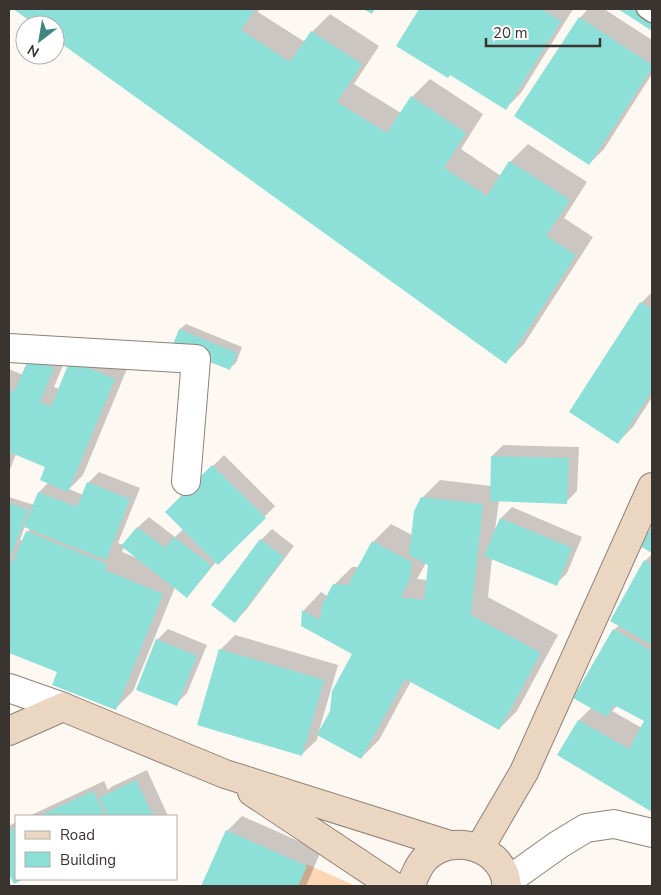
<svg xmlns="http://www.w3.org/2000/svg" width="661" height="895" viewBox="0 0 661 895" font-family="'Nunito Sans',sans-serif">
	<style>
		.green { fill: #fed6b4 }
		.shadow { fill: #0003; fill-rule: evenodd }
		.building { fill: #8de0d8 }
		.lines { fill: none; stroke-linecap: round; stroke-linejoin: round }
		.lane-casing { stroke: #8e8177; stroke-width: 19 }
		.street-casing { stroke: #8e8177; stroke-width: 30 }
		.secondary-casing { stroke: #8e8177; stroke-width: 30 }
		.lane { stroke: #fff; stroke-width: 16 }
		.street { stroke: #fff; stroke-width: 28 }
		.secondary { stroke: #ebd6c2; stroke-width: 28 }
	</style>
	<rect width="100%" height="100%" fill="#fef8f3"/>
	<path class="green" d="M306,864L356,886H296Z"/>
	<path class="shadow" d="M15,9H260L258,12L305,42L312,32L330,14L379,46L354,84L401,113L412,97L430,79L483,114L461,149L501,176L510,162L528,144L587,182L564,218L593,237L524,344L506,362L55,37V25H38Z
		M420,9H573L521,93L506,108L451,74L398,46Z
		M585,9H604L652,40V74L604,149L589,164L580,18L587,10Z
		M652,292V397L633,427L618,442L571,412L641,303Z
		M186,324L242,347L236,363L230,368L174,346L180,329Z
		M68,353L54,387L60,389L71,361L129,364L83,475L69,489L83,495L88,483L99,472L140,488L118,543L124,545L138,527L149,517L175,537L183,529L167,512L224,455L275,506L218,564L216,562L197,585L186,596L175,587L133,691L115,709L59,672L9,651V497L34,505L39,492L49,482L47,466L16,454L9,472V369L23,375L30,358ZM25,526L30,529L27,532L23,541L20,540ZM124,547L137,558L122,552Z
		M503,445L579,447L577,491L566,502L499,500L495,530L501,518L512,507L582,537L567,573L556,584L492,558L488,597L558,635L517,711L499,729L411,681L379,740L361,758L318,734L317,740L301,755L220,650L235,635L338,665L319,731L331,711L354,654L302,626L304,610L321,592L327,596L334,585L352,567H359L373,542L391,524L412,535L422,498L440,480L491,486L492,456ZM426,563L429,565L427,580L417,579Z
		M272,529L294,546L246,610L235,621L261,540Z
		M652,554V810L559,755L579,720L592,707L614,630L619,625L645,561ZM618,705L646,721L642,728L612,711Z
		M168,629L207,645L187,693L176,704L157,640Z
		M147,770L168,816H29L104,781L108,790L111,787Z
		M242,816L321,851L306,886H202L227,831Z
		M16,822V879H21L14,882L9,871V826Z"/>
	<path class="building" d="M13,9H255L241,30L290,62L311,31L362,64L337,102L387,133L411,96L466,133L444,168L487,196L509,161L570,200L546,236L576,255L506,364L55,39V25H36Z
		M363,9H375L372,14Z
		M419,9H541L561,21L506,110L450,75L448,78L396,46Z
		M618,9H652V31Z
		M579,17L652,65V68L589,165L514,116Z
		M640,302L652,309V391L618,444L569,412Z
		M179,329L237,353L230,370L172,347Z
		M29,358L54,368L40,402L51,407L70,360L115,379L68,492L40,480L45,467L9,452V390L14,392Z
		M491,456L569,458L567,504L490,501Z
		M212,465L266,518L218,565L165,512Z
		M87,482L130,499L106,560L24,527L38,492L77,507Z
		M421,497L483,504L471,615L541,653L499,730L405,679L361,759L317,735L330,711L332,691L352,654L301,626L302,610L320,620L322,605L333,584L348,585L372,541L412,562L410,579L401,597L424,600L428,565L409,555L414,511Z
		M9,503L28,510L11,556L9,555Z
		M500,518L572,548L557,586L484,556Z
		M652,526V553L640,546Z
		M137,527L165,548L174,537L212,566L187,598L121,546Z
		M26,531L107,564L105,570L163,594L116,710L52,685L57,672L9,653V560L13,562Z
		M260,539L284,557L235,623L211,605Z
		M644,560L652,565V645L610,621Z
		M613,629L652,651V812L557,755L578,720L629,749L644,721L614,705L607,717L573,698Z
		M156,639L197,656L177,706L136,690Z
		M219,649L324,680L302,756L197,725Z
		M136,780L153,816H108L99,798Z
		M93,791L105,816H39Z
		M16,827V879H24L14,884L9,874V831Z
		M226,830L307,866L298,886H201Z"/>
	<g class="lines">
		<g class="lane-casing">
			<path id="lane" d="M645,9L652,14"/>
		</g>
		<g class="street-casing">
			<path id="street" d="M9,348L196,359L186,481
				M9,688L63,707
				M506,882L558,845L586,828L614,824L652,833"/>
		</g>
		<g class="secondary-casing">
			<path id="secondary" d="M9,731L63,707L225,774L450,845
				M252,792L393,886
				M479,849L524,772L652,487
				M412,886C412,880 414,877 417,871C436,829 503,840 507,886"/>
		</g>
		<use href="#lane" class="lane"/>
		<use href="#street" class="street"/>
		<use href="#secondary" class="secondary"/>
	</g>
	<rect width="661" height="895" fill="none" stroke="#39342f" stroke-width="20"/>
	<rect x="15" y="815" width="162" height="65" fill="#ffffff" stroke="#b0aeac"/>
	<rect x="25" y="831" width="25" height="8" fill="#ebd6c2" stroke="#b0aeac"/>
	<text x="60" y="840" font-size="15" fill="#39342f">Road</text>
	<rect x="25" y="852" width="25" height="15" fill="#8de0d8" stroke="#b0aeac"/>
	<text x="60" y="865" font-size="15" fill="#39342f">Building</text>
	<g transform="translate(40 40) rotate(211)"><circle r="24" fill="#ffffff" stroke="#b0aeac"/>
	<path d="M0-4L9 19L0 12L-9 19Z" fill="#3f8680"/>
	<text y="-8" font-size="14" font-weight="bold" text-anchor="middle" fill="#39342f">N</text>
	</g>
	<path d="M486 38v8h114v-8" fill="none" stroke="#39342f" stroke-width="2.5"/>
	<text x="493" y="38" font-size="15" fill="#39342f" stroke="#ffffff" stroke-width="4" paint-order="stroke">20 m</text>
</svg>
